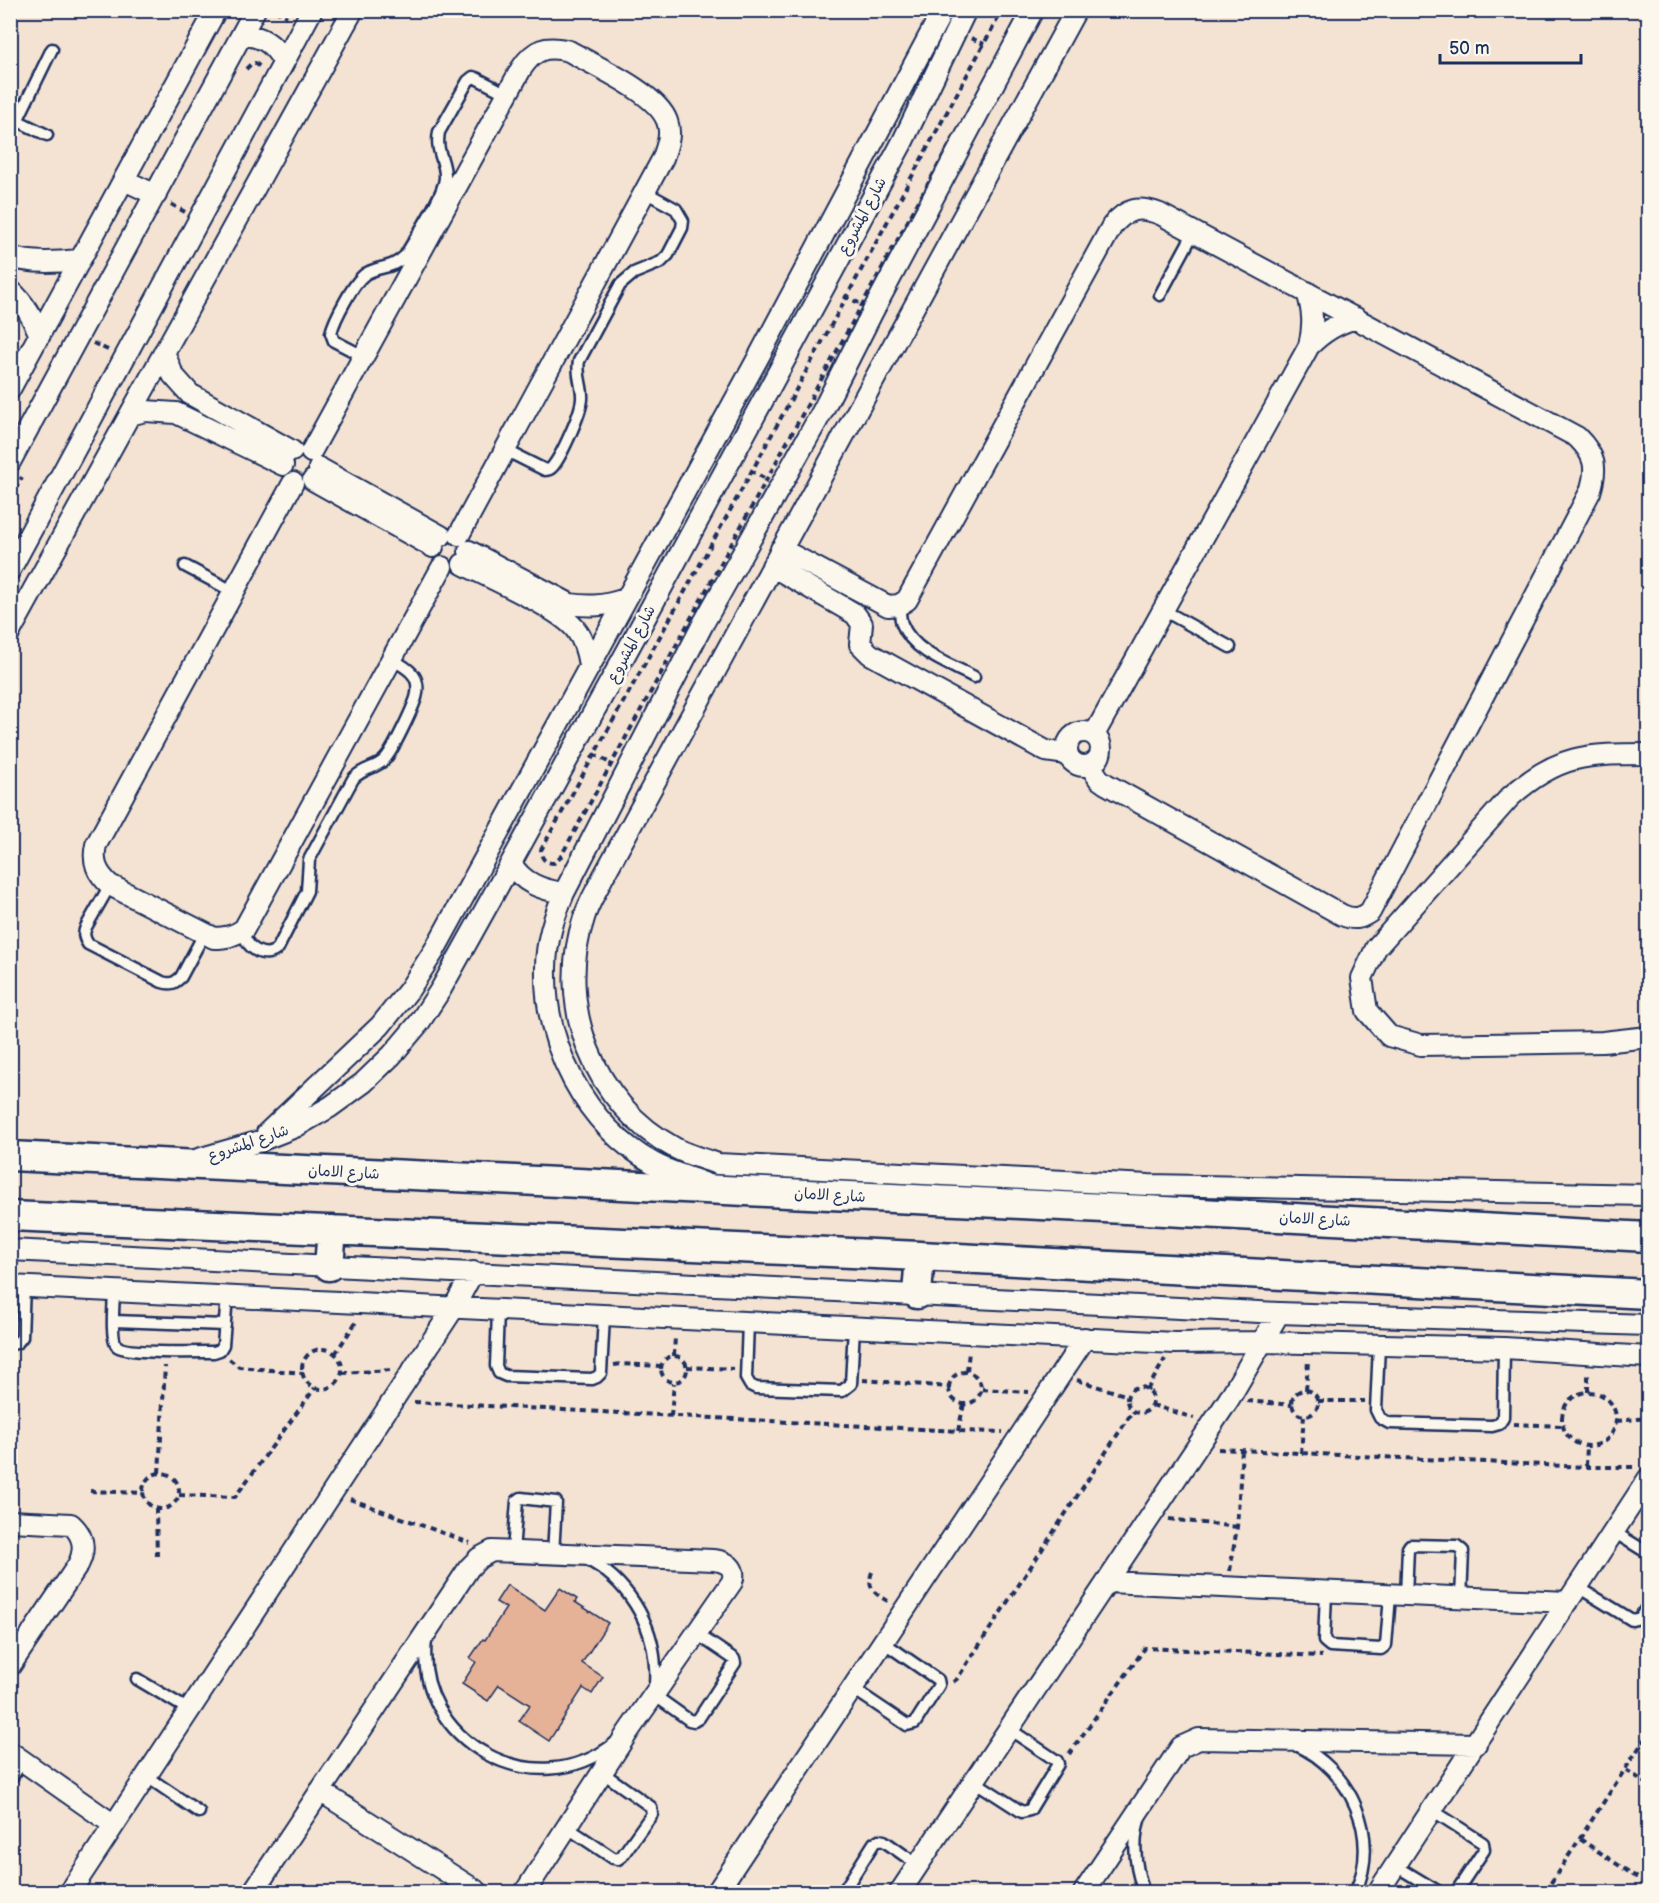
<svg xmlns="http://www.w3.org/2000/svg" width="1659" height="1903" viewBox="0 0 1659 1903" font-family="'Balsamiq Sans','Playpen Sans Arabic',sans-serif">
	<style>
		.building { fill: #e5b197; stroke: #1b2f5e; stroke-width: 1.5 }
		.lines { fill: none; stroke-linecap: round; stroke-linejoin: round }
		.lane-casing { stroke: #1b2f5e; stroke-width: 15 }
		.street-casing { stroke: #1b2f5e; stroke-width: 24 }
		.secondary-casing { stroke: #1b2f5e; stroke-width: 33 }
		.path { stroke: #1b2f5e; stroke-width: 4; stroke-dasharray: 6 4.5; stroke-linecap: butt }
		.lane { stroke: #fbf7ec; stroke-width: 10 }
		.street { stroke: #fbf7ec; stroke-width: 20 }
		.secondary { stroke: #fbf7ec; stroke-width: 28 }
		.labels { text-anchor: middle; stroke-width: 6; stroke-linejoin: round; paint-order: stroke }
		.street-label { font-size: 15px; fill: #1b2f5e; stroke: #fbf7ec }
	</style>
	<rect width="100%" height="100%" fill="#f4e2d2"/>
	<filter id="ink" filterUnits="userSpaceOnUse"><feTurbulence type="fractalNoise" baseFrequency=".0167" numOctaves="2"/><feDisplacementMap in="SourceGraphic" scale="12" xChannelSelector="R" yChannelSelector="G"/><feConvolveMatrix kernelMatrix="1 2 1 2 8 2 1 2 1" color-interpolation-filters="sRGB"/></filter>
	<g filter="url(#ink)">
		<path class="building" d="M507,1585L545,1610L560,1588L577,1599L575,1602L608,1623L582,1663L603,1677L592,1694L583,1688L549,1741L519,1721L530,1705L499,1685L488,1701L462,1684L476,1662L470,1658L483,1639L485,1640L506,1608L496,1602Z"/>
		<g class="lines">
			<g class="lane-casing">
				<path id="lane" d="M10,117L47,135
					M17,121L52,49
					M1160,295L1194,232
					M363,356L334,341L331,333C334,320 355,279 367,273C382,265 390,270 405,256C415,238 444,196 445,178C446,160 435,153 439,132L468,81L473,77L476,78L507,94
					M505,450L545,470C550,469 550,470 553,466C562,455 581,413 582,399C583,386 576,375 579,361L620,285L634,273L661,262L668,255L682,228L683,221L676,209L645,192
					M185,566L234,592
					M899,605C900,611 900,618 902,624C913,652 949,664 974,677
					M1163,610L1230,647
					M110,885L86,927C83,934 84,938 88,944L162,982C171,985 175,983 181,977L204,934
					M244,929C242,946 265,962 278,948L307,891L309,860L353,779C362,768 375,769 384,760C392,753 412,710 416,698C418,691 418,682 414,676C409,668 399,664 392,659
					M114,1291C114,1302 110,1339 117,1346C125,1354 199,1352 214,1352L220,1350L223,1345L227,1297
					M498,1311L496,1366L499,1373L506,1376L592,1379L597,1377L601,1373L604,1316
					M114,1321L225,1325
					M748,1322L746,1378L750,1385L756,1388L842,1391L851,1384L854,1327
					M10,1345L18,1342L22,1337L24,1286
					M1379,1346L1376,1410L1380,1418L1389,1423L1492,1426L1499,1424L1503,1418L1504,1348
					M1614,1532L1648,1553
					M513,1552L517,1501L521,1498L556,1502L553,1554
					M586,1559C626,1579 653,1622 655,1667C656,1676 655,1686 654,1695L689,1720L694,1721L699,1718L735,1663L734,1659L697,1634
					M1578,1587L1632,1620L1640,1618L1648,1605
					M1326,1593L1324,1641L1330,1646L1381,1649L1386,1645L1390,1596
					M1406,1596L1408,1548L1410,1545L1457,1546L1463,1551L1461,1599
					M426,1640C414,1741 535,1808 615,1743
					M137,1679L189,1710
					M852,1688L907,1725L915,1723L939,1685L938,1680L883,1642
					M1296,1745C1350,1768 1382,1838 1355,1892
					M146,1776L199,1812
					M10,1780L23,1761
					M974,1781L1022,1812L1030,1810L1058,1764L1057,1761L1009,1729
					M1432,1810L1483,1843L1484,1850L1456,1892
					M1140,1817C1132,1842 1135,1868 1144,1892
					M568,1828L613,1858L618,1859L622,1856L652,1814L651,1807L603,1773
					M1396,1866L1439,1892
					M843,1892L874,1843L879,1840L884,1841L918,1865"/>
			</g>
			<g class="street-casing">
				<path id="street" d="M1076,10L603,877C597,890 588,904 584,918C555,1005 594,1105 675,1148C688,1155 704,1159 718,1164L1149,1185L1648,1195
					M242,35C262,36 273,43 283,61
					M124,180L156,195
					M10,257C33,264 57,262 80,260
					M10,290C25,303 32,318 40,335
					M1309,346C1323,332 1336,324 1356,318
					M164,352L173,375L190,394L292,451
					M10,389L216,10
					M130,415L145,411L176,413L283,465
					M311,452L521,69C534,49 546,45 569,51C595,66 657,93 667,121C672,134 667,146 663,158L459,535
					M10,462L255,10
					M319,468L441,536
					M313,480L433,547
					M293,483L96,845C92,862 97,873 110,885L214,938C226,938 234,936 244,929L442,567
					M781,549L888,606L899,605L907,600L1112,226C1127,208 1138,206 1160,214L1577,437C1595,455 1598,467 1590,492L1370,912C1360,919 1354,920 1342,915L1106,784L1099,779L1090,765
					M469,551L570,604C590,607 605,606 625,599
					M463,564C490,578 561,609 576,630C584,640 587,652 589,665
					M772,566L855,614L862,624L860,644L870,654L1046,751L1060,753L1066,751
					M10,570L312,10
					M10,632L353,10
					M1067 749a17 17 0 1 1 34 0a17 17 0 1 1-34 0Z
					M1094,735L1309,346C1314,326 1313,311 1307,292
					M1648,754C1587,754 1558,754 1510,797L1376,948L1362,978L1367,1011L1389,1036L1421,1045L1603,1042L1648,1037
					M511,863C522,883 542,890 564,893
					M267,1133L380,1026L409,990L434,951L758,358L943,10
					M198,1159L257,1142L295,1127L330,1107L363,1083L392,1055L419,1023L441,989L511,863L661,589L902,143L966,10
					M704,1183C688,1177 669,1172 653,1163C585,1125 544,1045 546,968C546,941 554,917 564,893L703,624L822,412L873,311L1033,10
					M10,1250L1279,1313L1648,1325
					M10,1286L1175,1343L1263,1342L1504,1348L1648,1357
					M10,1521L71,1524C84,1536 86,1549 78,1565L10,1666
					M1107,1582L1568,1602
					M10,1752L114,1825
					M320,1791L478,1892
					M70,1892L453,1309L473,1272
					M253,1892L469,1568L479,1558L492,1551L713,1560C726,1561 737,1567 732,1582L628,1732L525,1892
					M717,1892L1085,1338
					M900,1892L1229,1399L1279,1313
					M1084,1892L1181,1747L1199,1739L1476,1744
					M1378,1892L1648,1479"/>
			</g>
			<g class="secondary-casing">
				<path id="secondary" d="M10,1156L1146,1210L1648,1237
					M10,1216L920,1256L1648,1294
					M329,1266L332,1230
					M917,1294L920,1256"/>
			</g>
			<path class="path" d="M275,10L287,17
				M1004,14L1013,16L1016,19V29L940,162L560,858L554,863C545,863 541,859 541,850L752,471L998,18Z
				M971,38L984,44
				M246,69L251,64L255,63L262,68
				M171,204L185,212
				M844,296L859,303
				M93,343L108,350
				M750,470L764,478
				M10,498L22,477
				M593,754L610,763
				M302 1369a20 20 0 1 1 40 0a20 20 0 1 1-40 0Z
				M335,1354L356,1322
				M661 1369a13 13 0 1 1 26 0a13 13 0 1 1-26 0Z
				M674,1356L675,1336
				M229,1359L239,1367L302,1373
				M614,1365L621,1364L661,1366
				M687,1367L734,1369
				M967,1371L969,1351
				M949 1388a16 16 0 1 1 32 0a16 16 0 1 1-32 0Z
				M342,1373L392,1370
				M863,1380L949,1387
				M1077,1380L1128,1396
				M1127 1400a13 13 0 1 1 26 0a13 13 0 1 1-26 0Z
				M982,1389L1029,1392
				M1147,1390L1165,1359
				M1306,1390L1308,1361
				M1292 1403a13 13 0 1 1 26 0a13 13 0 1 1-26 0Z
				M1588,1392V1372
				M1562 1419a27 27 0 1 1 54 0a27 27 0 1 1-54 0Z
				M1247,1401L1292,1405
				M1318,1401H1365
				M414,1402L958,1431L1003,1432
				M1152,1405L1194,1418
				M671,1416L674,1383
				M1616,1421L1648,1418
				M1513,1424L1563,1426
				M958,1431L964,1404
				M1218,1449L1586,1467H1636
				M1301,1453L1304,1416
				M1586,1466L1587,1446
				M159,1473L165,1366
				M143 1491a18 18 0 1 1 36 0a18 18 0 1 1-36 0Z
				M90,1491L143,1493
				M179,1495L235,1497L315,1388
				M350,1499L470,1543
				M156,1508L157,1557
				M1169,1519L1237,1527
				M1230,1571L1237,1527L1242,1450
				M872,1572C866,1588 875,1594 888,1601
				M953,1682L957,1679L1133,1411
				M1069,1754L1145,1648L1322,1656
				M1626,1770L1648,1784
				M1580,1839L1648,1885
				M1545,1892L1648,1734"/>
			<use href="#lane" class="lane"/>
			<use href="#street" class="street"/>
			<use href="#secondary" class="secondary"/>
		</g>
	</g>
	<g class="labels">
		<g class="street-label">
			<text transform="translate(862 216) rotate(-62)" y="5">شارع المشروع</text>
			<text transform="translate(631 644) rotate(-62)" y="5">شارع المشروع</text>
			<text transform="translate(248 1143) rotate(-19)" y="5">شارع المشروع</text>
			<text transform="translate(344 1172) rotate(3)" y="5">شارع الامان</text>
			<text transform="translate(830 1195) rotate(3)" y="5">شارع الامان</text>
			<text transform="translate(1315 1219) rotate(3)" y="5">شارع الامان</text>
		</g>
	</g>
	<rect width="1659" height="1903" fill="none" stroke="#fbf7ec" stroke-width="36"/>
	<rect x="18" y="18" width="1623" height="1867" fill="none" stroke="#1b2f5e" stroke-width="2" filter="url(#ink)"/>
	<path d="M1440 54v9h141v-9" fill="none" stroke="#1b2f5e" stroke-width="3"/>
	<text x="1449" y="54" font-size="18" fill="#1b2f5e" stroke="#fbf7ec" stroke-width="4.5" paint-order="stroke">50 m</text>
</svg>
